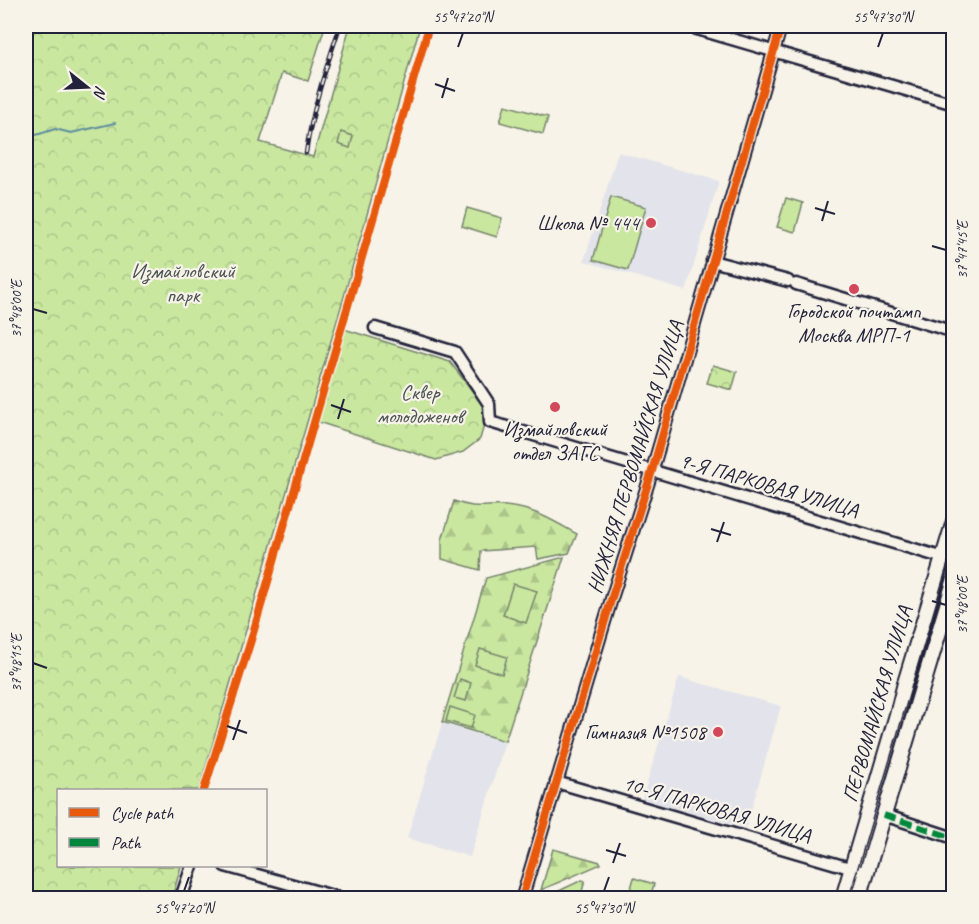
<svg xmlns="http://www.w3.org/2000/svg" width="979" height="924" viewBox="0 0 979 924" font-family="Caveat,sans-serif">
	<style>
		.built { fill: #e3e4eb }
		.forest { fill: url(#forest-firs); stroke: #76846d; stroke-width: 1.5 }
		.park { fill: url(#park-crowns); stroke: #76846d; stroke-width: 1.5 }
		.pitch { fill: #c9e79f; stroke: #76846d; stroke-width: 1.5 }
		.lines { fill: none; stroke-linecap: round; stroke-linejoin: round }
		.stream { stroke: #5d8d9f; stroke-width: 2 }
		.minor-casing { stroke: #22223b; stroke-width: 15 }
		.major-casing { stroke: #22223b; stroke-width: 18 }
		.minor { stroke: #f7f3e8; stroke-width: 10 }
		.major { stroke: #f7f3e8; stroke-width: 14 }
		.tram { stroke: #22223b; stroke-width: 1.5 }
		.rail-casing { stroke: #22223b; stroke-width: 4.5 }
		.rail { stroke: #f7f3e8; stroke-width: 2; stroke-dasharray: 7; stroke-linecap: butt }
		.quiet { stroke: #00873e; stroke-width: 6; stroke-dasharray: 12 6; stroke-linecap: butt }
		.cycleway-casing { stroke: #f7f3e8; stroke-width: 11 }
		.cycleway { stroke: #e8590c; stroke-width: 8 }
		.ticks { fill: none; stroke: #22223b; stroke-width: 2 }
		.poi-dot { fill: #d1495b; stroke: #f7f3e8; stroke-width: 2 }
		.labels { text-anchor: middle; stroke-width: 4.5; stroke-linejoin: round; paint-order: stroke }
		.poi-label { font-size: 21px; fill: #22223b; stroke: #f7f3e8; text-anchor: end }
		.park-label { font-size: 21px; fill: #4c5354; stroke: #f7f3e8 }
		.street-label { font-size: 21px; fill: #22223b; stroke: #f7f3e8 }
		.neatline { fill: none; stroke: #22223b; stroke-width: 2 }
		.ticks-label { font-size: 15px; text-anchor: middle; fill: #22223b }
	</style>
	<defs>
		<pattern id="forest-firs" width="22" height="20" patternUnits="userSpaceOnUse" patternTransform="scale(1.5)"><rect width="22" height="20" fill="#c9e79f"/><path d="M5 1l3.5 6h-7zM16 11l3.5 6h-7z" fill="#acc68a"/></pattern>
		<pattern id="park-crowns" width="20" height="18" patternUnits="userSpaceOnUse" patternTransform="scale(1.5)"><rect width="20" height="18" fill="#c9e79f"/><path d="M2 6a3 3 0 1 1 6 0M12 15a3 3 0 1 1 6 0" fill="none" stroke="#acc68a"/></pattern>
	</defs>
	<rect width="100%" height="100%" fill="#f7f3e8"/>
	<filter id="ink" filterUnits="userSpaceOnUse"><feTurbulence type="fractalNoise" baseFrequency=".0167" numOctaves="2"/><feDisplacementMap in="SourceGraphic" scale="12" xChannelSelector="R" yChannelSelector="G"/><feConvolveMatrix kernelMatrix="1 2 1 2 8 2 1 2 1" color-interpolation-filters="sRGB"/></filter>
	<g filter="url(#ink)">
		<path class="built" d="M618,152L719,181L686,291L584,261Z
			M679,677L781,706L746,828L642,799Z
			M442,723L505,742L470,857L407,838Z"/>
		<path class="forest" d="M454,501C477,511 490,503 513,507C537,510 557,523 577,534L569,553L538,559L536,547L481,551L480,570L442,559V540Z
			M564,557L505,741L442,722L486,578Z
			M553,849L600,862L601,864L541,890Z
			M582,880L585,881L580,898H544Z"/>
		<path class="park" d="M26,26H325L308,81L282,73L260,142L313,157L350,26H420L343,300L199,790H58V866H181L172,898H26Z
			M344,329L450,362L483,405L486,418L480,439L463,452L436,460L315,421Z
			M713,365L737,372L732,390L707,383Z
			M460,679L471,683L466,701L454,698Z"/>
		<path class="pitch" d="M505,105L548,117L543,134L500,122Z
			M341,132L353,136L350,148L338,144Z
			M611,197L646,207L628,270L593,260Z
			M786,198L803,203L795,232L777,227Z
			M467,208L502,218L497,237L462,226Z
			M513,584L537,591L526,623L503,615Z
			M480,649L507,657L502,674L475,665Z
			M450,707L475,715L471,728L446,721Z
			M634,878L654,884L650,898H628Z"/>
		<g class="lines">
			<path class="stream" d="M26,134L33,136L55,129L71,133L115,123"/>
			<g class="minor-casing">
				<path id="minor" d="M687,26L954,104
					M712,261L788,281
					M796,284L954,332
					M375,328L455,352L489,404L490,422L954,561
					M556,782L867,873
					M884,815L954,838
					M225,866L340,898
					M181,898L192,866
					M522,898L612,597L652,471L781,26"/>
			</g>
			<g class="major-casing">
				<path id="major" d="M843,898L898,711L905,683L954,521
					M859,898L954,582"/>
			</g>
			<use href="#minor" class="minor"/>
			<use href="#major" class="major"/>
			<path class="tram" d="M849,898L954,543"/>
			<g class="rail-casing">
				<path id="rail" d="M306,153C312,109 326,68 340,26"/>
			</g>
			<use href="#rail" class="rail"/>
			<path class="quiet" d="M884,815L954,838"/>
			<g class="cycleway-casing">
				<path id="cycleway" d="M204,790L251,640L429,26
					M522,898L612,597L652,471L781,26"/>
			</g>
			<use href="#cycleway" class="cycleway"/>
		</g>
	</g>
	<path class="ticks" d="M458,47L463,33M878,47L883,33M435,84L455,91M442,98L448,78M815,208L835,214M822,221L828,201M932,246L946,250M33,309L47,313M331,405L351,412M338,419L344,399M711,529L731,535M717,542L724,522M932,601L946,605M33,663L47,668M227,726L247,733M233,740L240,720M606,850L626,856M613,863L620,843M184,891L189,877M604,891L609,877"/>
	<g class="poi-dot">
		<circle cx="651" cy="223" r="6"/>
		<circle cx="854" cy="289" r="6"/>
		<circle cx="555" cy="407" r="6"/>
		<circle cx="718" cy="732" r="6"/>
	</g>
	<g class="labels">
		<g class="poi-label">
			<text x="639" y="230">Школа № 444</text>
			<text x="854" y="318" text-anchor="middle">Городской почтамп<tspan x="854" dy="24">Москва МРП-1</tspan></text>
			<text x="555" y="436" text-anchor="middle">Измайловский<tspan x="555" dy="24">отдел ЗАГС</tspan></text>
			<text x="706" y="739">Гимназия №1508</text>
		</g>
		<g class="park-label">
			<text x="183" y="278">Измайловский<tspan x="183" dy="24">парк</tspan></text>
			<text x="420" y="399">Сквер<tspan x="420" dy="24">молодоженов</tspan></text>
		</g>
		<g class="street-label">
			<text transform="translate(635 457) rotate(-73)" y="7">НИЖНЯЯ ПЕРВОМАЙСКАЯ УЛИЦА</text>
			<text transform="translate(769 485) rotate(16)" y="7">9-Я ПАРКОВАЯ УЛИЦА</text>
			<text transform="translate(877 704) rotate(-74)" y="7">ПЕРВОМАЙСКАЯ УЛИЦА</text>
			<text transform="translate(717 809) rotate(16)" y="7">10-Я ПАРКОВАЯ УЛИЦА</text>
		</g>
	</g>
	<rect width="979" height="924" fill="none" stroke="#f7f3e8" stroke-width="66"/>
	<rect x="57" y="789" width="210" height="78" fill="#f7f3e8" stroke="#a29fa3" stroke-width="1.5"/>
	<rect x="69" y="808" width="30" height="9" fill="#e8590c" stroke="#a29fa3" stroke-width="1.5"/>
	<text x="111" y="819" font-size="18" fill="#22223b">Cycle path</text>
	<rect x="69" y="838" width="30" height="9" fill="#00873e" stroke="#a29fa3" stroke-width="1.5"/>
	<text x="111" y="849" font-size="18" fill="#22223b">Path</text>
	<g transform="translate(87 87) rotate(108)" stroke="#f7f3e8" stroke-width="4.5" paint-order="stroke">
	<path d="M0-4.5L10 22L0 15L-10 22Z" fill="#22223b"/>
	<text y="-9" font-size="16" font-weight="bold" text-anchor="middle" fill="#22223b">N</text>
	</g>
	<rect x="33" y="33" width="913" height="858" class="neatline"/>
	<g class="ticks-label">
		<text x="463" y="22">55°47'20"N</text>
		<text x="883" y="22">55°47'30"N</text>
		<text transform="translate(962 250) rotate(-90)" y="5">37°47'45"E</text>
		<text transform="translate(16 309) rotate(-90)" y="5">37°48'00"E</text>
		<text transform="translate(962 605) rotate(-90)" y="5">37°48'00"E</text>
		<text transform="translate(16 663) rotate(-90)" y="5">37°48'15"E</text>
		<text x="184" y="913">55°47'20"N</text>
		<text x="604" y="913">55°47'30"N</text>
	</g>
</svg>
